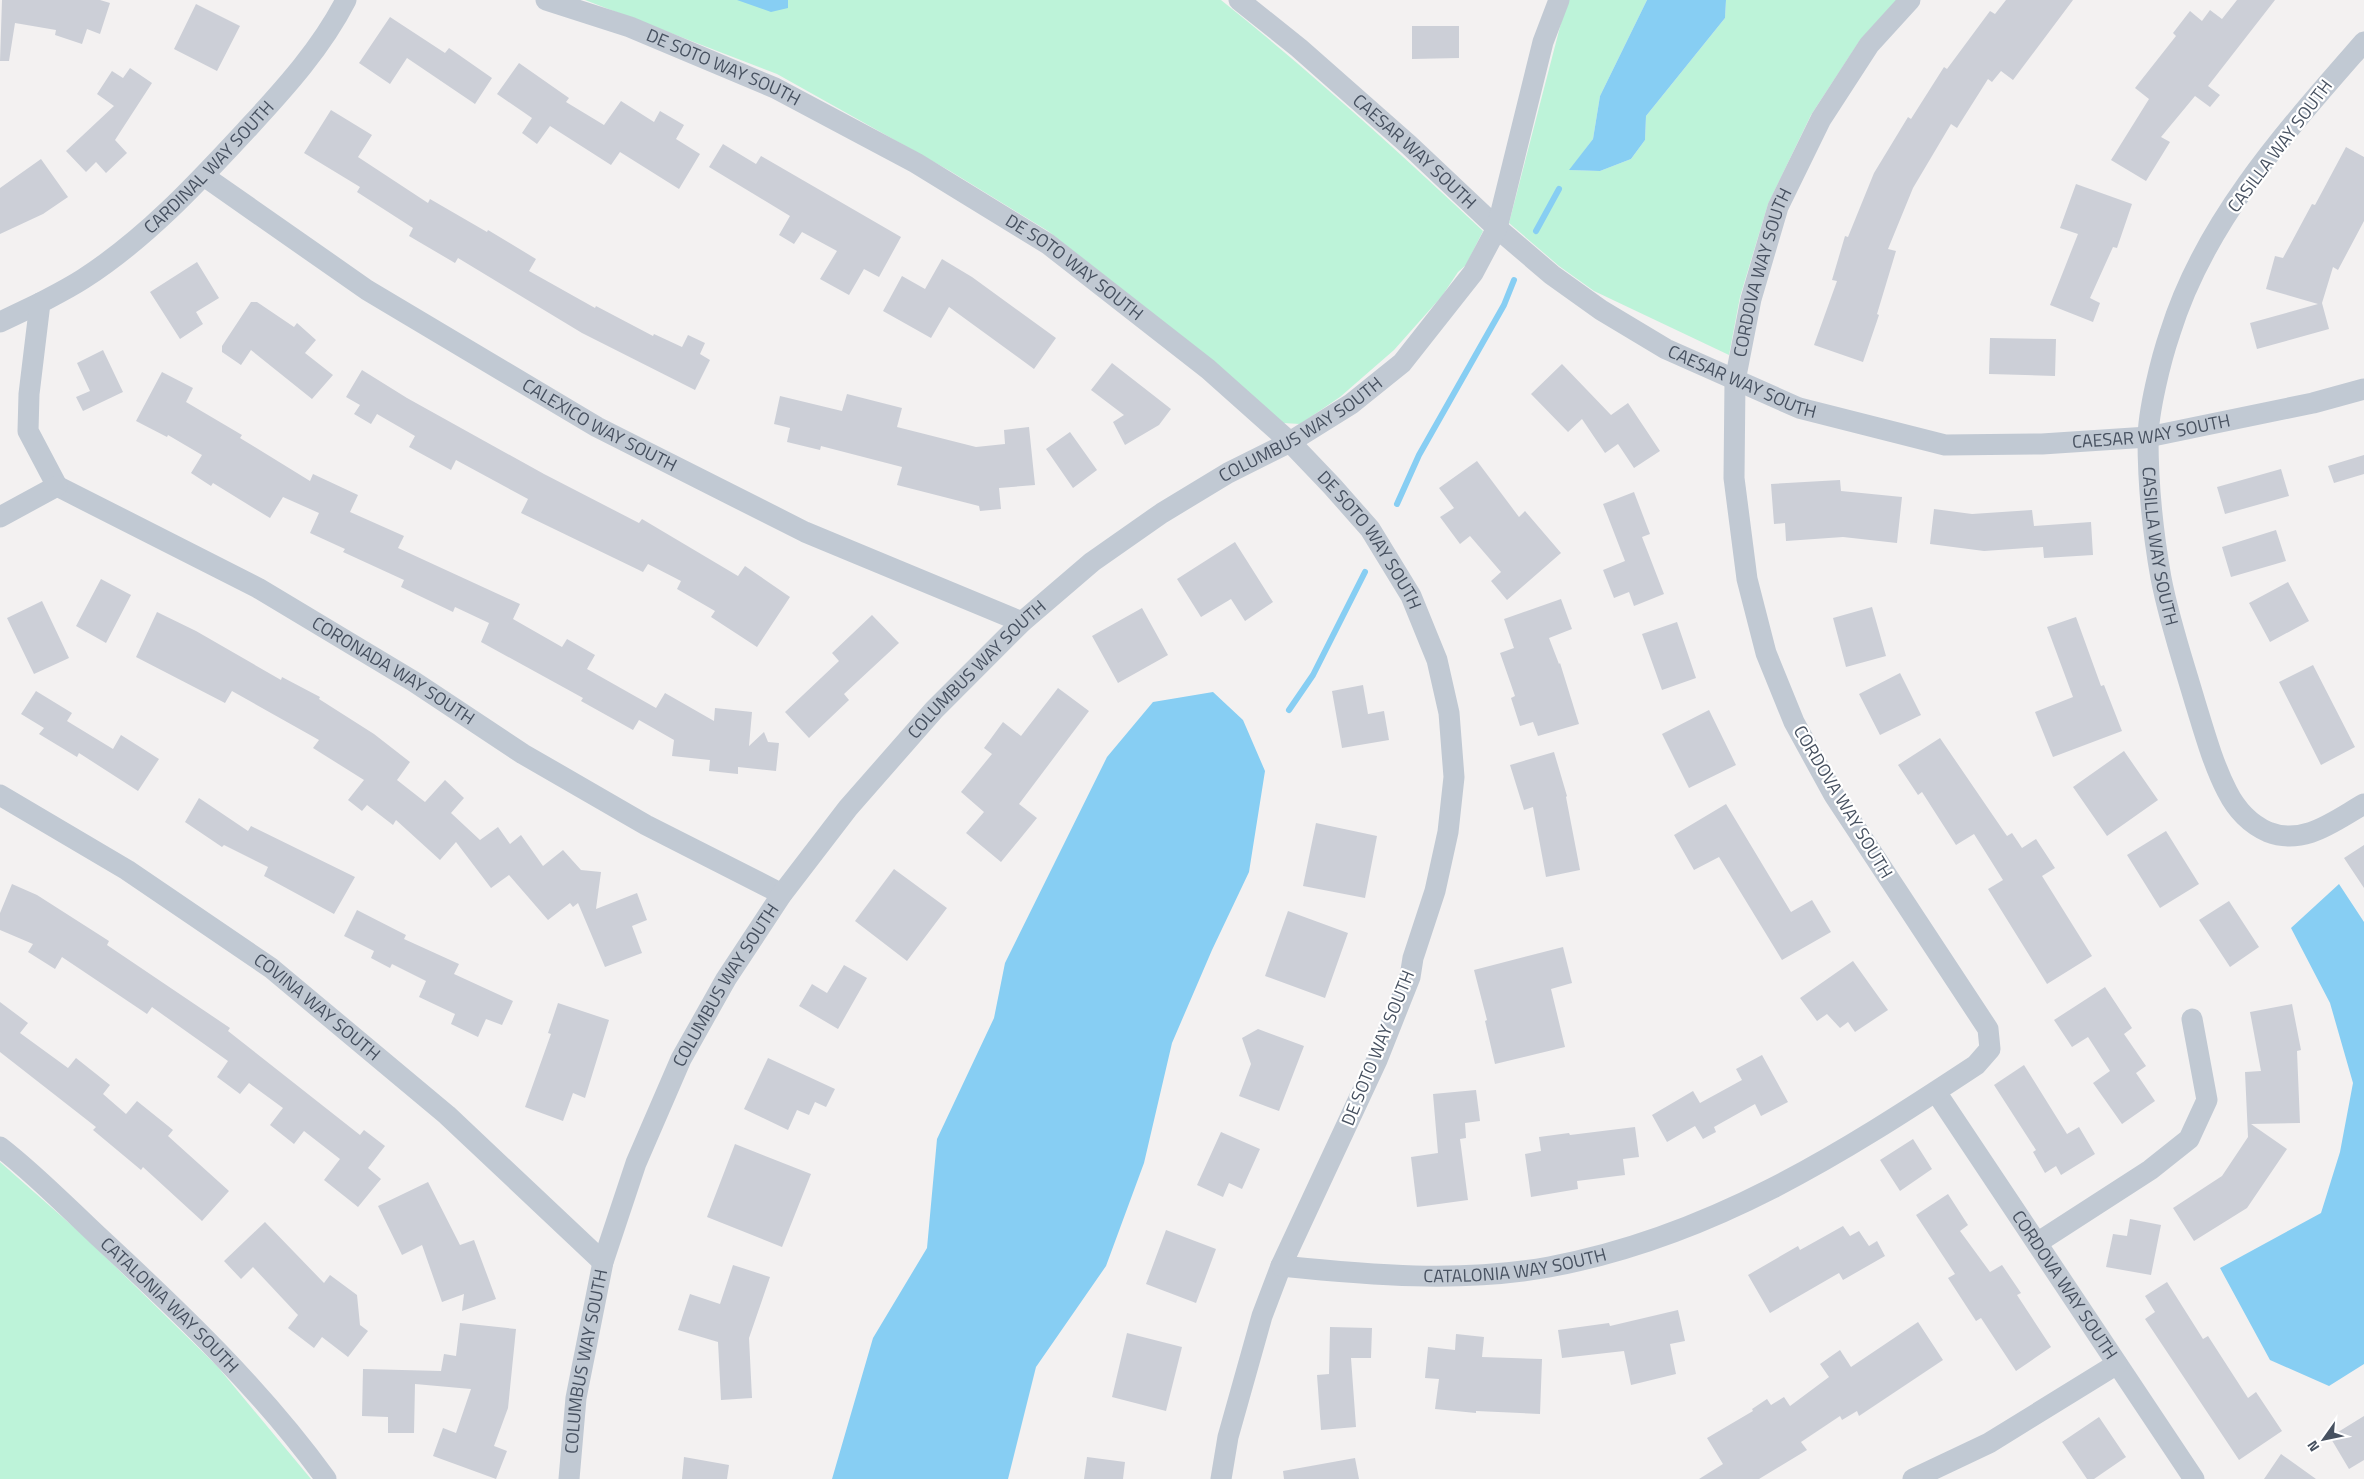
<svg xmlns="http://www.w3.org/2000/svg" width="2364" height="1479" viewBox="0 0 2364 1479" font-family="'Titillium Web',sans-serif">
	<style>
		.green { fill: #bdf3d9 }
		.water { fill: #87cef3 }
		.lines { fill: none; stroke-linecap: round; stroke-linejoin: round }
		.stream { stroke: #87cef3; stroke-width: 6 }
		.building { fill: #cccfd7 }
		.minor { stroke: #c1c9d3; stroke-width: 21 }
		.labels { text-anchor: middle; stroke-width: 4.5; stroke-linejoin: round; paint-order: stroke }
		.street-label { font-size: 18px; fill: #475160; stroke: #fff }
	</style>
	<rect width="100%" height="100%" fill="#f3f1f1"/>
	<path class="green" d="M585,0H1221C1312,73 1398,151 1483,231L1466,265L1458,272L1442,296L1394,350L1340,397L1312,416L1300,424L1283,423L1220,367L1048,231L950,171L777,74Z
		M1567,0H1647L1600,96L1593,139L1570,170L1600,171L1631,159L1645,140L1646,116L1725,18L1726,0H1897L1860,40L1811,115L1768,204L1740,297L1729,355L1594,291L1559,266L1509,223Z
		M0,1162L85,1237L217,1366L311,1479H0Z"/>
	<path class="water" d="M737,0H788V8L771,12Z
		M1647,0H1726L1725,18L1646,116L1645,140L1631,159L1600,171L1569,170L1593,139L1600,96Z
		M1213,692L1243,720L1265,771L1249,872L1212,950L1172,1043L1144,1163L1106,1266L1036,1367L1008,1479H832L873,1338L927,1248L937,1139L994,1018L1005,963L1107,757L1153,702Z
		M2339,884L2364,922V1364L2329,1386L2270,1360L2220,1268L2321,1213L2340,1152L2353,1083L2330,1003L2291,928Z"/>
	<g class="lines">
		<path class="stream" d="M1536,231L1559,189
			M1397,504L1419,455L1504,305L1514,280
			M1289,710L1313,675L1365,572"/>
	</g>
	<path class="building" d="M2,0H100L110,3L100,34L87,29L82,44L55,35L56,30L15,23L9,61H0Z
		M2006,0H2073L2013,80L2001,71L1992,82L1988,79L1957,128L1951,124L1913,188L1888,249L1896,251L1877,314L1879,315L1863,362L1814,345L1837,281L1832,280L1845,236L1848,237L1874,173L1908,117L1911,119L1944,67L1947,69L1990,11L1995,14Z
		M2237,0H2275L2208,86L2220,95L2210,107L2195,96L2161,137L2170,142L2146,181L2111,160L2149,99L2135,88L2176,36L2173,33L2190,11L2202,21L2210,10L2222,19Z
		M196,4L240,26L217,71L174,49Z
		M390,17L445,53L449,48L492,78L475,104L407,58L390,84L359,63Z
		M1412,26H1459V58L1412,59Z
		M519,63L569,98L566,102L604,125L621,101L654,122L660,111L684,125L676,139L700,154L679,189L620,152L611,165L550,126L537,144L522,133L532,118L497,94Z
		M130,68L152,83L115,140L127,153L106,173L96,162L86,172L66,151L114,106L97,94L112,71L123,78Z
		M331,110L372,135L358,157L428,203L430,199L487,232L488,230L536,259L529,271L595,308L596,306L653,336L654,334L682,347L688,335L705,343L700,354L710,360L695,390L582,333L458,258L455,263L409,236L413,228L357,192L360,187L304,153Z
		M723,144L756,164L761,156L901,237L879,277L864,269L849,295L820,279L837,251L802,232L794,244L779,235L790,216L709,167Z
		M2346,147L2364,157V221L2338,270L2333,267L2322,303L2329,329L2257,349L2250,323L2318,304L2266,289L2275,256L2283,258L2312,204L2315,205Z
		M41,159L68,197L43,214L0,234V188Z
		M2076,184L2132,204L2117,248L2113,247L2090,298L2100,303L2093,322L2050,305L2078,234L2060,228Z
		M942,259L972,277L1056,338L1034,369L949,307L931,338L883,311L902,276L925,289Z
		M197,262L219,298L196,312L203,324L180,339L150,292Z
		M251,302H257L294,327L297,323L316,340L305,353L333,375L312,399L251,350L241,365L222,352V346Z
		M1990,338L2056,339L2055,376L1989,374Z
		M103,350L123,392L83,411L76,397L90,391L77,363Z
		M1112,363L1171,409L1159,425L1125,445L1113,422L1124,415L1091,390Z
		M1562,364L1611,415L1628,403L1660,451L1634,468L1618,444L1605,453L1582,419L1568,432L1531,394Z
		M362,370L407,398L544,474L639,523L642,519L738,576L745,566L790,597L757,647L711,617L715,611L677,589L681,581L648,564L643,572L521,513L528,499L456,460L451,470L409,447L415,436L377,414L371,424L354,414L360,405L346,397Z
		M162,372L193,388L186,402L242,435L240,438L310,481L313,474L358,495L350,512L404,536L398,548L520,604L513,619L562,647L567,639L595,655L587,669L656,708L665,693L714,721L715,708L752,712L749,746L764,732L768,742L779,743L776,771L738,767V774L709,771L710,760L672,756L674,740L639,720L633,730L581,701L583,698L481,642L489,623L455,607L453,612L401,587L404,580L343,552L345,549L310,533L319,513L283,497L270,518L213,483L211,486L191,473L202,455L168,435L167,437L136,421Z
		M847,394L902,408L897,427L976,447L1005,444L1004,430L1029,427L1035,485L999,488L1001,509L980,511L979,506L897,485L902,467L821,446L820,450L787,442L790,428L774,424L780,396L842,411Z
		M1070,432L1097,470L1073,488L1046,449Z
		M2364,455V474L2334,483L2328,466Z
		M1477,461L1519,517L1525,511L1561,553L1507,600L1491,581L1501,572L1470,536L1460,544L1440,517L1454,508L1439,488Z
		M2281,469L2289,496L2225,514L2217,487Z
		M1840,480L1841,491L1902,497L1897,543L1843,537L1786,541L1785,523L1774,524L1771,484Z
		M1634,492L1650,534L1642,537L1664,594L1634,606L1629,592L1614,598L1603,570L1625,561L1603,504Z
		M1934,509L1972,514L2032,510L2034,526L2091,522L2093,555L2044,558L2043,547L1984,551L1930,544Z
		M2276,530L2286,561L2231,577L2222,547Z
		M1235,542L1273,602L1245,621L1231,599L1201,617L1177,579Z
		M101,579L131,595L106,643L76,626Z
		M2288,582L2309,621L2270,642L2249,603Z
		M1561,599L1572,629L1549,638L1559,664L1560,663L1579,724L1538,736L1533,722L1520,726L1511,698L1515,696L1500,653L1514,648L1504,619Z
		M42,601L69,658L34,674L7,618Z
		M1872,607L1886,656L1846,667L1833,618Z
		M1142,608L1168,655L1118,683L1092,636Z
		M157,612L196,631L281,680L282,677L320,697L319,699L374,734L410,762L397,780L425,802L445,780L464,798L451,813L480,840L498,827L510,844L521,835L543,866L563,850L581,870L601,872L596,909L637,893L647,920L632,926L642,953L605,967L578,903L573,907L570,903L548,920L509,875L491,888L456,842L440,860L396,820L393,825L367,805L362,811L348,800L364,780L313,748L319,740L232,691L225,703L136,657Z
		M872,615L899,643L844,694L849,700L809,738L785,712L839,661L832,653Z
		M2076,617L2101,686L2104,685L2122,731L2053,757L2035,712L2073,697L2047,627Z
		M1677,622L1696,678L1662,690L1642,634Z
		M2313,665L2355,747L2321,765L2279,682Z
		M1900,673L1921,715L1880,735L1859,694Z
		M1363,685L1368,714L1384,711L1389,740L1342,748L1332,691Z
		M1058,688L1089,711L1019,804L1037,818L1001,862L966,833L984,812L961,792L992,754L984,748L1003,722L1021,736Z
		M36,691L72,713L67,721L113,749L121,735L159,759L138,791L79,753L77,757L39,734L44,728L21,714Z
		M1709,710L1736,765L1689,788L1662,734Z
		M1940,738L2007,836L2012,833L2022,848L2036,839L2055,868L2042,876L2092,956L2047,984L1988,889L2003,880L1974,834L1956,845L1922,792L1918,795L1898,765Z
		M2124,751L2158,800L2107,836L2073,787Z
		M1554,752L1567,796L1566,797L1580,870L1546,877L1533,807L1524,810L1510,765Z
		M199,798L248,831L251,826L355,877L334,914L264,876L268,867L224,845L222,847L185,822Z
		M1726,804L1791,912L1812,900L1831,932L1782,960L1719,857L1694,870L1674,835Z
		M1316,823L1377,836L1365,898L1303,886Z
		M2166,831L2199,884L2160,908L2127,855Z
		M2364,845V888L2344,858Z
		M894,869L947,908L907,961L855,921Z
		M12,884L37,895L109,941L107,945L230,1028L228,1031L360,1135L364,1130L385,1146L368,1168L381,1179L358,1207L324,1180L340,1159L304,1131L294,1144L270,1125L283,1108L249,1083L240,1094L217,1077L228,1061L152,1007L147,1014L62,957L55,969L28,952L33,944L0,930V913Z
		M2229,901L2259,947L2230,967L2199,920Z
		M357,910L406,935L404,939L459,964L454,974L513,1001L502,1025L486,1019L478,1037L451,1024L455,1014L419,997L426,981L392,964L390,968L371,958L374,951L344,936Z
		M1288,911L1348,933L1325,998L1265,976Z
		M1563,947L1572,983L1551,989L1565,1047L1495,1064L1485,1021L1487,1020L1474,970Z
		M1853,961L1888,1010L1855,1032L1848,1022L1840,1028L1827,1014L1817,1021L1800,998Z
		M844,965L867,978L838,1029L799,1006L812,984L827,993Z
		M2105,987L2132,1028L2124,1034L2146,1066L2136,1073L2155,1101L2122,1124L2093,1083L2110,1071L2088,1037L2072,1047L2054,1020Z
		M0,1002L28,1023L20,1033L68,1068L76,1058L110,1085L103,1094L126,1114L137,1101L173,1130L168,1136L229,1191L202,1221L143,1167L141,1170L93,1130L96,1127L0,1052Z
		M558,1003L609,1020L585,1098L573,1093L563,1121L525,1107L551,1034L548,1033Z
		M2292,1004L2301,1050L2297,1051L2300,1123L2251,1124L2287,1149L2247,1208L2194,1241L2173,1208L2222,1176L2248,1137L2245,1072L2261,1071L2250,1012Z
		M1258,1029L1304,1046L1279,1111L1239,1096L1251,1064L1242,1038Z
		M1762,1055L1788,1102L1761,1116L1755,1104L1714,1127L1716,1132L1703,1139L1695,1126L1667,1142L1652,1115L1693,1091L1700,1103L1742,1080L1736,1069Z
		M768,1058L835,1089L826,1107L815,1102L809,1115L797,1110L788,1130L744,1109Z
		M2024,1065L2067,1134L2079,1127L2095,1154L2061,1175L2056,1166L2045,1173L2033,1152L2036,1150L1994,1085Z
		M1476,1090L1480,1121L1465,1123L1466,1138L1460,1139L1468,1200L1417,1207L1411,1157L1438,1153L1433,1094Z
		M1635,1127L1639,1157L1623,1159L1625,1175L1577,1181L1578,1189L1531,1197L1525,1154L1541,1151L1539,1137L1569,1133L1570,1135Z
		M1221,1132L1260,1149L1242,1189L1229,1183L1223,1197L1197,1185Z
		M1913,1139L1932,1169L1900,1191L1880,1160Z
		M735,1144L811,1174L782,1247L707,1217Z
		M428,1182L460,1245L474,1240L496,1299L462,1311L464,1294L442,1302L422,1245L402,1255L378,1206Z
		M1948,1194L1968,1225L1960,1231L1990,1272L2002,1265L2021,1293L2017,1295L2051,1347L2016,1371L1981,1318L1976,1321L1948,1278L1955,1274L1916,1215Z
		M2130,1219L2161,1225L2151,1275L2106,1267L2113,1234L2127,1236Z
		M265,1222L324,1283L330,1275L357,1295L360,1325L368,1331L348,1357L322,1337L314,1348L288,1328L298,1315L253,1267L241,1279L224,1261Z
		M1843,1226L1850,1236L1859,1231L1869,1246L1877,1241L1885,1256L1843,1280L1839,1273L1770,1313L1748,1275L1798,1246L1800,1250Z
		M1166,1230L1216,1249L1196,1303L1146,1284Z
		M733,1265L770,1277L749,1338L752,1398L721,1400L718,1342L678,1330L690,1294L720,1304Z
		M2167,1282L2203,1339L2208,1336L2248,1398L2256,1392L2282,1431L2239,1460L2145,1319L2155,1312L2145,1296Z
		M1678,1310L1685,1341L1670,1344L1676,1374L1631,1385L1624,1351L1562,1358L1558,1330L1609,1323L1610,1326Z
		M1918,1322L1943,1360L1859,1416L1857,1411L1842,1420L1840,1416L1801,1442L1807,1450L1759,1479H1699L1723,1464L1707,1438L1753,1411L1752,1409L1767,1399L1771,1405L1784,1397L1790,1406L1829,1377L1820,1364L1840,1350L1851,1367Z
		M460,1323L516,1329L508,1408L494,1446L507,1451L496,1479L433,1456L443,1428L456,1433L471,1389L415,1384L414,1433H388V1417L362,1416L363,1369L441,1371L444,1354L456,1356Z
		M1330,1327L1372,1328L1371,1358H1351L1356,1427L1321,1430L1317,1375L1329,1374Z
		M1127,1333L1182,1347L1166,1411L1112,1397Z
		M1456,1334L1484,1337L1482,1357L1542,1359L1540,1414L1476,1411V1413L1435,1409L1439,1379L1425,1378L1428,1347L1455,1350Z
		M2364,1416V1460L2349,1469L2330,1437Z
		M2099,1417L2126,1457L2094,1479H2087L2062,1442Z
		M2281,1454L2316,1479H2264Z
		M684,1457L729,1465L727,1479H682Z
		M1087,1457L1125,1462L1123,1479H1084Z
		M1355,1458L1359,1479H1284L1283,1471Z"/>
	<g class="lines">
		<g class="minor">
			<path id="s1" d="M546,0L630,27L775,88L916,163L1048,244L1208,369L1290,442L1332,486L1370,529L1411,596L1437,660L1449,713L1454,777L1448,832L1435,891L1413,958L1410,977L1377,1060L1281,1266L1262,1316L1228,1437L1221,1479"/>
			<path id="s2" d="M1239,0L1299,48L1409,145L1497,228L1552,275L1601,310L1666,349L1799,408L1945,445L2042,444L2148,437L2313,403L2364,389"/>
			<path id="s3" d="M2364,42C2288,129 2205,220 2170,333C2161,359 2148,412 2148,439C2148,485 2153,533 2161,578C2169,620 2183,661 2195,702C2204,731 2213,764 2227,791C2236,809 2250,824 2268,832C2304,846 2334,821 2364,804"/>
			<path id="s4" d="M204,176L367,290L597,427L805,532L1022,622"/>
			<path d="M0,322L40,303"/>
			<path id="s5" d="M57,486L258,588L413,681L523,754L646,825L782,894"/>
			<path id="s6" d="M57,486L28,431L29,394L40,303C55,295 69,288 83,279C147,238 199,181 250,126C286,87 322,47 346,0"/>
			<path d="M0,517L57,486"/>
			<path id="s7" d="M0,795L127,870L271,968L447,1115L603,1262"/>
			<path id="s8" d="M1936,1092L2194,1479"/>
			<path id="s9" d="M0,1147C35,1174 66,1206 98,1236C179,1311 261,1389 326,1479"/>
			<path d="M2037,1243L2150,1170L2189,1139L2207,1100L2192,1019"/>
			<path id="s10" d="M1281,1266C1370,1275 1460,1283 1549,1267C1711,1237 1841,1154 1976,1065L1990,1049L1988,1029L1834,795L1794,722L1766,653L1747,579L1734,478L1735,381L1751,299L1778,207L1821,119L1869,45L1910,0"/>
			<path id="s11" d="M569,1479L576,1398L603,1262L636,1163L681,1059L726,979L782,894L848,808L934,710L1022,622L1092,562L1162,513L1228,473L1290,442L1351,404L1402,363L1473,273L1497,228L1543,42L1559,0"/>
			<path d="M1913,1479L1989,1443L2117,1364"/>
		</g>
	</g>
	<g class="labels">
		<g class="street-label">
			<text dy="6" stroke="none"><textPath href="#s1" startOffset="190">DE SOTO WAY SOUTH</textPath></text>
			<text transform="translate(2280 146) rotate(-53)" y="6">CASILLA WAY SOUTH</text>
			<text dy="6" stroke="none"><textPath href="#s2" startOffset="232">CAESAR WAY SOUTH</textPath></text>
			<text dy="6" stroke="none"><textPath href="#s6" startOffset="409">CARDINAL WAY SOUTH</textPath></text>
			<text dy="6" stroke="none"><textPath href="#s1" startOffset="595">DE SOTO WAY SOUTH</textPath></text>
			<text dy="6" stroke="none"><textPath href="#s10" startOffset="1611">CORDOVA WAY SOUTH</textPath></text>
			<text dy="6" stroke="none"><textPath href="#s2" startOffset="636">CAESAR WAY SOUTH</textPath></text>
			<text dy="6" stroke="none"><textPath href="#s4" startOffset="468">CALEXICO WAY SOUTH</textPath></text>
			<text dy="6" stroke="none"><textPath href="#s11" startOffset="1334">COLUMBUS WAY SOUTH</textPath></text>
			<text dy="6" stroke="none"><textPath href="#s2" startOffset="1056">CAESAR WAY SOUTH</textPath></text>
			<text dy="6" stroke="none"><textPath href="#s1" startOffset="1000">DE SOTO WAY SOUTH</textPath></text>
			<text dy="6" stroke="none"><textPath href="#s3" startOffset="569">CASILLA WAY SOUTH</textPath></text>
			<text dy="6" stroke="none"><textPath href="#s11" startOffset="929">COLUMBUS WAY SOUTH</textPath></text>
			<text dy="6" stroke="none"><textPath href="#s5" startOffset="384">CORONADA WAY SOUTH</textPath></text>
			<text transform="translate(1843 802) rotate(59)" y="6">CORDOVA WAY SOUTH</text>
			<text dy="6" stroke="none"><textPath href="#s11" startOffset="524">COLUMBUS WAY SOUTH</textPath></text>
			<text dy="6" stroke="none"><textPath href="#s7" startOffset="382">COVINA WAY SOUTH</textPath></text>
			<text transform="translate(1378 1048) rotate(-68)" y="6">DE SOTO WAY SOUTH</text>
			<text dy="6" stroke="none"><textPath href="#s10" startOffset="235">CATALONIA WAY SOUTH</textPath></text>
			<text dy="6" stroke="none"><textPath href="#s8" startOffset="232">CORDOVA WAY SOUTH</textPath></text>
			<text dy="6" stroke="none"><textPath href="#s9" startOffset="232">CATALONIA WAY SOUTH</textPath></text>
			<text dy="6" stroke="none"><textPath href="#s11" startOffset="119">COLUMBUS WAY SOUTH</textPath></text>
		</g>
	</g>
	<g transform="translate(2324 1439) rotate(237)" stroke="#ffffff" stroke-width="4" paint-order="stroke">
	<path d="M0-4L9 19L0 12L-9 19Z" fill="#475160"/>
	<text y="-8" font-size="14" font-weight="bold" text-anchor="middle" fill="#475160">N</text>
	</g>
</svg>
